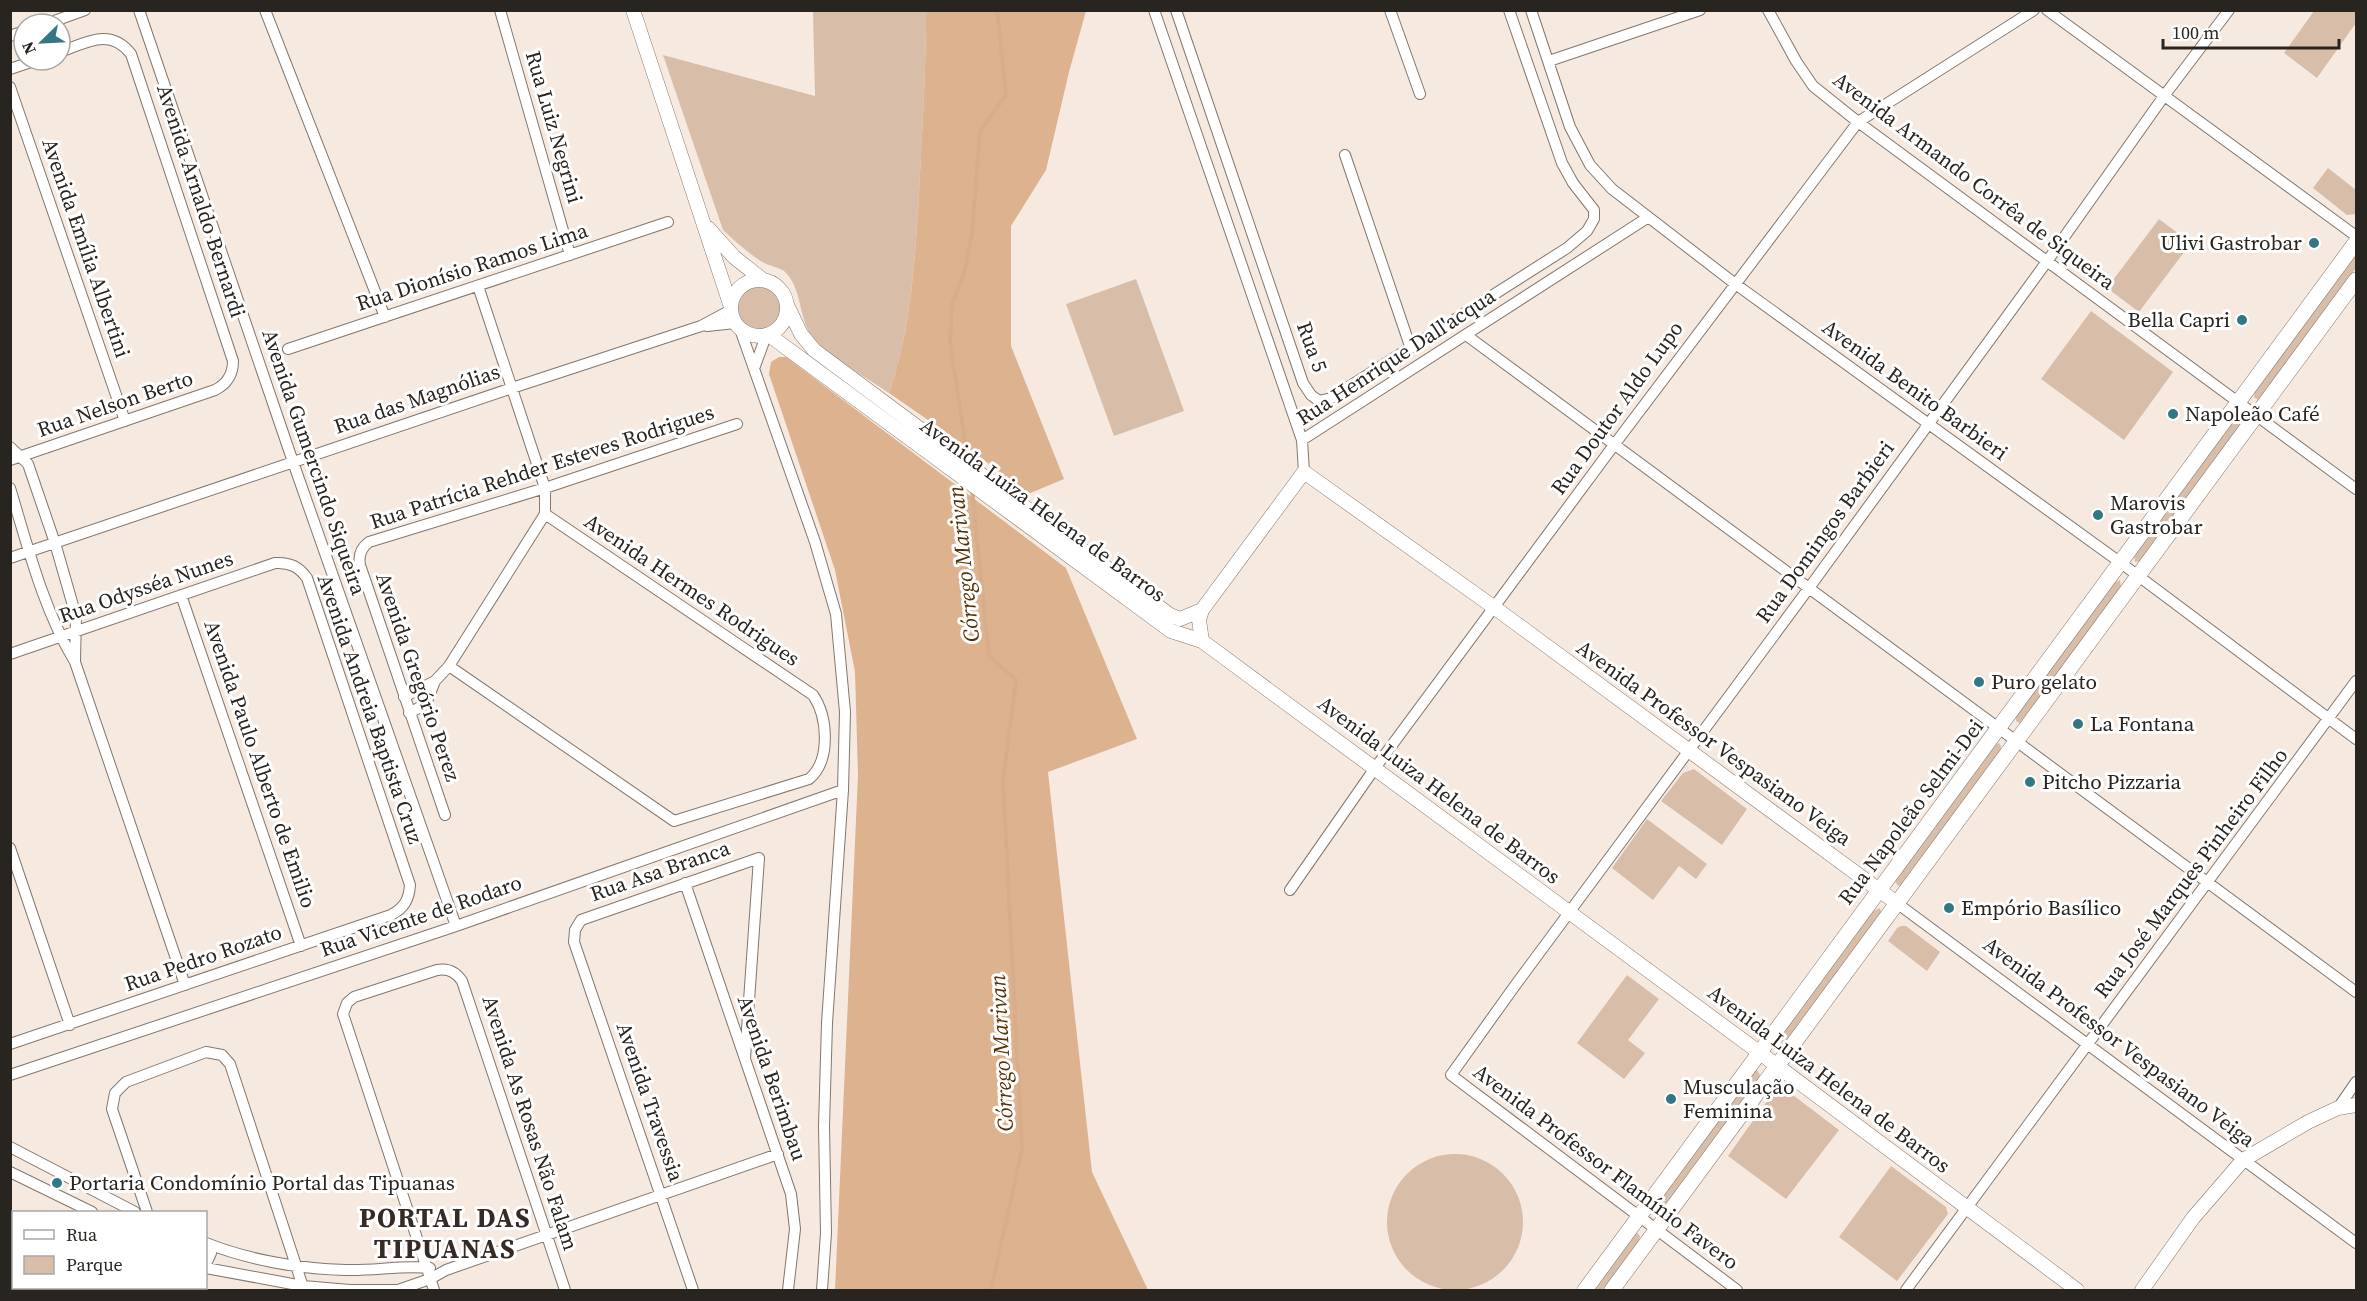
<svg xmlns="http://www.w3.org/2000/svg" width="2367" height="1301" viewBox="0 0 2367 1301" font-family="'Source Serif 4',serif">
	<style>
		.green { fill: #d8bea8 }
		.forest { fill: #ddb28f }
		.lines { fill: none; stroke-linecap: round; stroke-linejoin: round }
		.stream { stroke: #d7ad8a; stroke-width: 4 }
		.minor-casing { stroke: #82776e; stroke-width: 12 }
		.tertiary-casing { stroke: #82776e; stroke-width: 15 }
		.secondary-casing { stroke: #82776e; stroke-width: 16 }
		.minor { stroke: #fff; stroke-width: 10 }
		.tertiary { stroke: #fff; stroke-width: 14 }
		.secondary { stroke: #fff; stroke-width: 15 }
		.poi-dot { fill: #327884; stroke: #fff; stroke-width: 2 }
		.labels { text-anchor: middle; stroke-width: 6; stroke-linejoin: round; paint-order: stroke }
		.street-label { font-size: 21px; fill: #282420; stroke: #fff }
		.poi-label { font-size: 21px; fill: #282420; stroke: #fff; text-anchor: start }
		.water-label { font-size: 22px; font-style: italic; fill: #583004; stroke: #fff }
		.district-label { font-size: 27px; font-weight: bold; letter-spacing: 1.5px; fill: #352b24; stroke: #fff }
	</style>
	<rect width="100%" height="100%" fill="#f6eae0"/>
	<path class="green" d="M813,11H926C926,72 922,133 919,194C915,260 911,330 889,393C870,380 822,352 811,335C798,315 802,287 784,271C778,267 769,266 762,262C748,253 736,242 723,230L663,55L815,96Z
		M2314,11H2356V23L2317,78L2284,53Z
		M2328,168L2356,190V214L2347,215L2313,188Z
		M2159,219L2191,243L2139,312L2107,288Z
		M2356,255V268L2258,400L2254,397L2255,391Z
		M1136,279L1184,411L1114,436L1066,304Z
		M738 308a21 21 0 1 1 42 0a21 21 0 1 1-42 0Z
		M2091,311L2173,372L2124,440L2041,379Z
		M2240,418L2242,425L2142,561L2135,562L2134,555L2234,420Z
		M2120,580L2121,587L2024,721L2019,723L2016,721V716L2114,583Z
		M1999,743L2001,746L2000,754L1900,886L1897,885L1895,880L1994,745Z
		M1694,769L1747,809L1722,845L1661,801L1683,773Z
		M1647,819L1707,864L1696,879L1679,866L1653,900L1612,868Z
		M1880,908L1881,912L1879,917L1781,1049H1777L1776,1042L1871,912Z
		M1901,926H1906L1940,952L1927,971L1888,941L1897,928Z
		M1627,975L1659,999L1628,1040L1645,1053L1624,1079L1577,1043Z
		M1757,1070L1760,1075L1758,1079L1663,1210L1656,1215L1652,1212V1207L1752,1072Z
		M1778,1089H1785L1839,1130L1786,1199L1728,1156L1772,1094Z
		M1387 1222a68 68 0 1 1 136 0a68 68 0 1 1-136 0Z
		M1891,1166L1946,1207L1948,1214L1897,1281L1839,1237Z
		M1637,1233L1640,1236L1639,1241L1603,1290H1592L1632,1235Z"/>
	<path class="forest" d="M926,11H1086L1069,72L1046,170L1011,226V346L1064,479L1028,494L967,447L889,393C911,330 915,260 919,194C922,133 926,72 926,11Z
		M779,357H786L1066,568L1137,739L1048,772L1092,1172L1148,1290H835L858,775L855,672L835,570L769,374L771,362Z"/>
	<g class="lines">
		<path class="stream" d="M968,461L950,342L952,304L964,273L972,234L980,131L1006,95L997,10
			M972,489L989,656L1016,680L1003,782L1022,1149L991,1290"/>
		<g class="minor-casing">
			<path id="minor" d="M139,10L293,462L456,926
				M265,10L385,317
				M500,10L570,255
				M1154,10L1302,440
				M1176,10L1303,383L1311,395L1319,401L1331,398L1567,248L1587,231L1594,219V210L1573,183L1562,163L1509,10
				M1390,10L1420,94
				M1531,10L1570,127L1590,165L1612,189L1734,283L2121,563L2356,739
				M1768,10L1796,61L1813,86L1858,122L2356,489
				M2047,10L2356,236
				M46,24L85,10
				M10,36L24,31
				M1549,61L1700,10
				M10,69L37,60
				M10,87L125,421
				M1345,155L1410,346
				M707,326L735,323
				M740,329L815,542L836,614L845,712L843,790L827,1023L824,1126L826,1233L822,1290
				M1466,335L2356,992
				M288,349L668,222
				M755,366L766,336
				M10,447L28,464L55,543L76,616L75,661
				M10,460L215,390C227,384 233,375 233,361L131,54C110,27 86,43 60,52
				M1304,472L1302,440L1647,218
				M10,488C28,547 43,609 75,662L185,985
				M10,558L512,388L701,326L731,310
				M181,595L301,946
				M10,654L275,563C290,562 299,567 307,578L410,885C409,900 404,908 391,915L10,1044
				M449,666L674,821L809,779C831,761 828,717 813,695L545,514
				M404,697L435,681L449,666L545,514V488L478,286
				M409,713L426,704L435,681
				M445,815L360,565C358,555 361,548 369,542L545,488L737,424
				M10,848L70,1025
				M685,883L791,1194L795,1229L788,1290
				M1290,890L1375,768L1614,445L1858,122L2034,10
				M1898,904L2356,1243
				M10,1075L456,926L843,790
				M2338,1108L2356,1082
				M10,1147L135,1212
				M10,1172L92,1212
				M147,1212L112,1109L115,1093L126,1082L206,1052L222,1055L230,1064L304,1290
				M206,1243C249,1260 300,1269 346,1270C374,1271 403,1265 430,1268
				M206,1264L211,1253L209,1245
				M206,1268L303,1286L350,1290H398L430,1279L446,1270L778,1154
				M172,1288L173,1290
				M185,1290L188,1288
				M434,1290L343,1014L347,1003L354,997L437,970C448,968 456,972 462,981L565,1290
				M693,1290L574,942L575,930L581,920L759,858L745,1058
				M1737,1290L1451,1075L1514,987L1809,588L2048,260L2164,96L2229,10
				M1906,1290L2356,681"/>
		</g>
		<g class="tertiary-casing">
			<path id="tertiary" d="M633,10L731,307
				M708,228L734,257L763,280
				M731 308a28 28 0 1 1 56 0a28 28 0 1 1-56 0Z
				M787,305L801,334L814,350L1170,615L1180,619L1202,610
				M769,335L1171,631L1202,641L1760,1053L2077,1290
				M1202,641L1199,620L1202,610L1304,472L1495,608L1898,904
				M10,1276L14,1287
				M2142,1290L2193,1218L2243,1160L2308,1122L2338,1108L2356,1105"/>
		</g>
		<g class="secondary-casing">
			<path id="secondary" d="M1585,1290L2356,242
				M1612,1290L2356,280"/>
		</g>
		<use href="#minor" class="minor"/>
		<use href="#tertiary" class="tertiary"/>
		<use href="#secondary" class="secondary"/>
	</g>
	<g class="poi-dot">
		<circle cx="2314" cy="243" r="6"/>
		<circle cx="2242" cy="320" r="6"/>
		<circle cx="2173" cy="414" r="6"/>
		<circle cx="2098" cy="515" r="6"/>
		<circle cx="1979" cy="682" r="6"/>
		<circle cx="2078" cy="724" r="6"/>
		<circle cx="2030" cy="782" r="6"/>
		<circle cx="1949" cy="908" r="6"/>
		<circle cx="1671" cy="1099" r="6"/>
		<circle cx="57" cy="1183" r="6"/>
	</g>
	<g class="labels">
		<g class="street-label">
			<text transform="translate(554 127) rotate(74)" y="7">Rua Luiz Negrini</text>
			<text transform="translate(1974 181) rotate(37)" y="7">Avenida Armando Corrêa de Siqueira</text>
			<text transform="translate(201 201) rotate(72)" y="7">Avenida Arnaldo Bernardi</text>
			<text transform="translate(86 248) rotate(71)" y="7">Avenida Emília Albertini</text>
			<text transform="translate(472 267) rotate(-18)" y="7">Rua Dionísio Ramos Lima</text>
			<text transform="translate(1312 347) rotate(70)" y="7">Rua 5</text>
			<text transform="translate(1396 357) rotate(-33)" y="7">Rua Henrique Dall'acqua</text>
			<text transform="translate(1915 390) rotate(36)" y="7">Avenida Benito Barbieri</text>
			<text transform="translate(417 399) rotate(-19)" y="7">Rua das Magnólias</text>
			<text transform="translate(115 404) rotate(-19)" y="7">Rua Nelson Berto</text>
			<text transform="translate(1617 408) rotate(-54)" y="7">Rua Doutor Aldo Lupo</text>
			<text transform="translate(314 462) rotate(71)" y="7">Avenida Gumercindo Siqueira</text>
			<text transform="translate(542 467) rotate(-18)" y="7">Rua Patrícia Rehder Esteves Rodrigues</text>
			<text transform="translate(1043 510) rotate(36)" y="7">Avenida Luiza Helena de Barros</text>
			<text transform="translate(1825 532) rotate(-54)" y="7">Rua Domingos Barbieri</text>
			<text transform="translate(146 587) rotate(-19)" y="7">Rua Odysséa Nunes</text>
			<text transform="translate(692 590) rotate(34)" y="7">Avenida Hermes Rodrigues</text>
			<text transform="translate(418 677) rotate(71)" y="7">Avenida Gregório Perez</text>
			<text transform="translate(370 709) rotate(71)" y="7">Avenida Andreia Baptista Cruz</text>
			<text transform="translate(1714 743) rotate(36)" y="7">Avenida Professor Vespasiano Veiga</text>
			<text transform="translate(260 764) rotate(71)" y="7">Avenida Paulo Alberto de Emilio</text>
			<text transform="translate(1439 790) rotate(37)" y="7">Avenida Luiza Helena de Barros</text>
			<text transform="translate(1911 812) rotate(-53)" y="7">Rua Napoleão Selmi-Dei</text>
			<text transform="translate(660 871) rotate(-19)" y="7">Rua Asa Branca</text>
			<text transform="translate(2191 873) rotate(-53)" y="7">Rua José Marques Pinheiro Filho</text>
			<text transform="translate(421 916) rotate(-19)" y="7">Rua Vicente de Rodaro</text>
			<text transform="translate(203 958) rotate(-19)" y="7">Rua Pedro Rozato</text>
			<text transform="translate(2119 1042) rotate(37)" y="7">Avenida Professor Vespasiano Veiga</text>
			<text transform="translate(772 1078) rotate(71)" y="7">Avenida Berimbau</text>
			<text transform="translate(1829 1079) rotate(37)" y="7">Avenida Luiza Helena de Barros</text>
			<text transform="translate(650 1102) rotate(71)" y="7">Avenida Travessia</text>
			<text transform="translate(530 1123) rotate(72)" y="7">Avenida As Rosas Não Falam</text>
			<text transform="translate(1606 1167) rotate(37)" y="7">Avenida Professor Flamínio Favero</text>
		</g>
		<g class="poi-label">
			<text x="2302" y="250" text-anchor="end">Ulivi Gastrobar</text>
			<text x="2230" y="327" text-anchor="end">Bella Capri</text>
			<text x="2185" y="421">Napoleão Café</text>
			<text x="2110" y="510">Marovis<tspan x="2110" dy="24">Gastrobar</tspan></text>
			<text x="1991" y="689">Puro gelato</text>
			<text x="2090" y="731">La Fontana</text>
			<text x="2042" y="789">Pitcho Pizzaria</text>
			<text x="1961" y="915">Empório Basílico</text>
			<text x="1683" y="1094">Musculação<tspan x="1683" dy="24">Feminina</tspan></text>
			<text x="69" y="1190">Portaria Condomínio Portal das Tipuanas</text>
		</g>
		<g class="water-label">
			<text transform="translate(963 564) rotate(-96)" y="8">Córrego Marivan</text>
			<text transform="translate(1001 1053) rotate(-93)" y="8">Córrego Marivan</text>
		</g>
		<g class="district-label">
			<text x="445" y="1227">PORTAL DAS<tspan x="445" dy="31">TIPUANAS</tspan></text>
		</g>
	</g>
	<rect width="2367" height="1301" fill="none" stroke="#282420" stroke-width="24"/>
	<rect x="12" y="1211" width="195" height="78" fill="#ffffff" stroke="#a9a7a6" stroke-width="1.5"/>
	<rect x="24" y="1230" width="30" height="9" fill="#ffffff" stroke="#a9a7a6" stroke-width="1.5"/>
	<text x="66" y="1241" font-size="18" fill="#282420">Rua</text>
	<rect x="24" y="1256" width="30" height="18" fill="#d8bea8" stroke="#a9a7a6" stroke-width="1.5"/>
	<text x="66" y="1271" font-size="18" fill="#282420">Parque</text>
	<g transform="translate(42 42) rotate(246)"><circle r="28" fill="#ffffff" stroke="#a9a7a6" stroke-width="1.5"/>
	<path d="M0-4.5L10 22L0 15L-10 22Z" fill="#327884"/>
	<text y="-9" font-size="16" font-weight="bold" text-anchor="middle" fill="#282420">N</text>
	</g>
	<path d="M2163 39v9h176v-9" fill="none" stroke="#282420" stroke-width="3"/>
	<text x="2172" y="39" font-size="18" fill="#282420" stroke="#ffffff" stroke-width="4.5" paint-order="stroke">100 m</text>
</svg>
